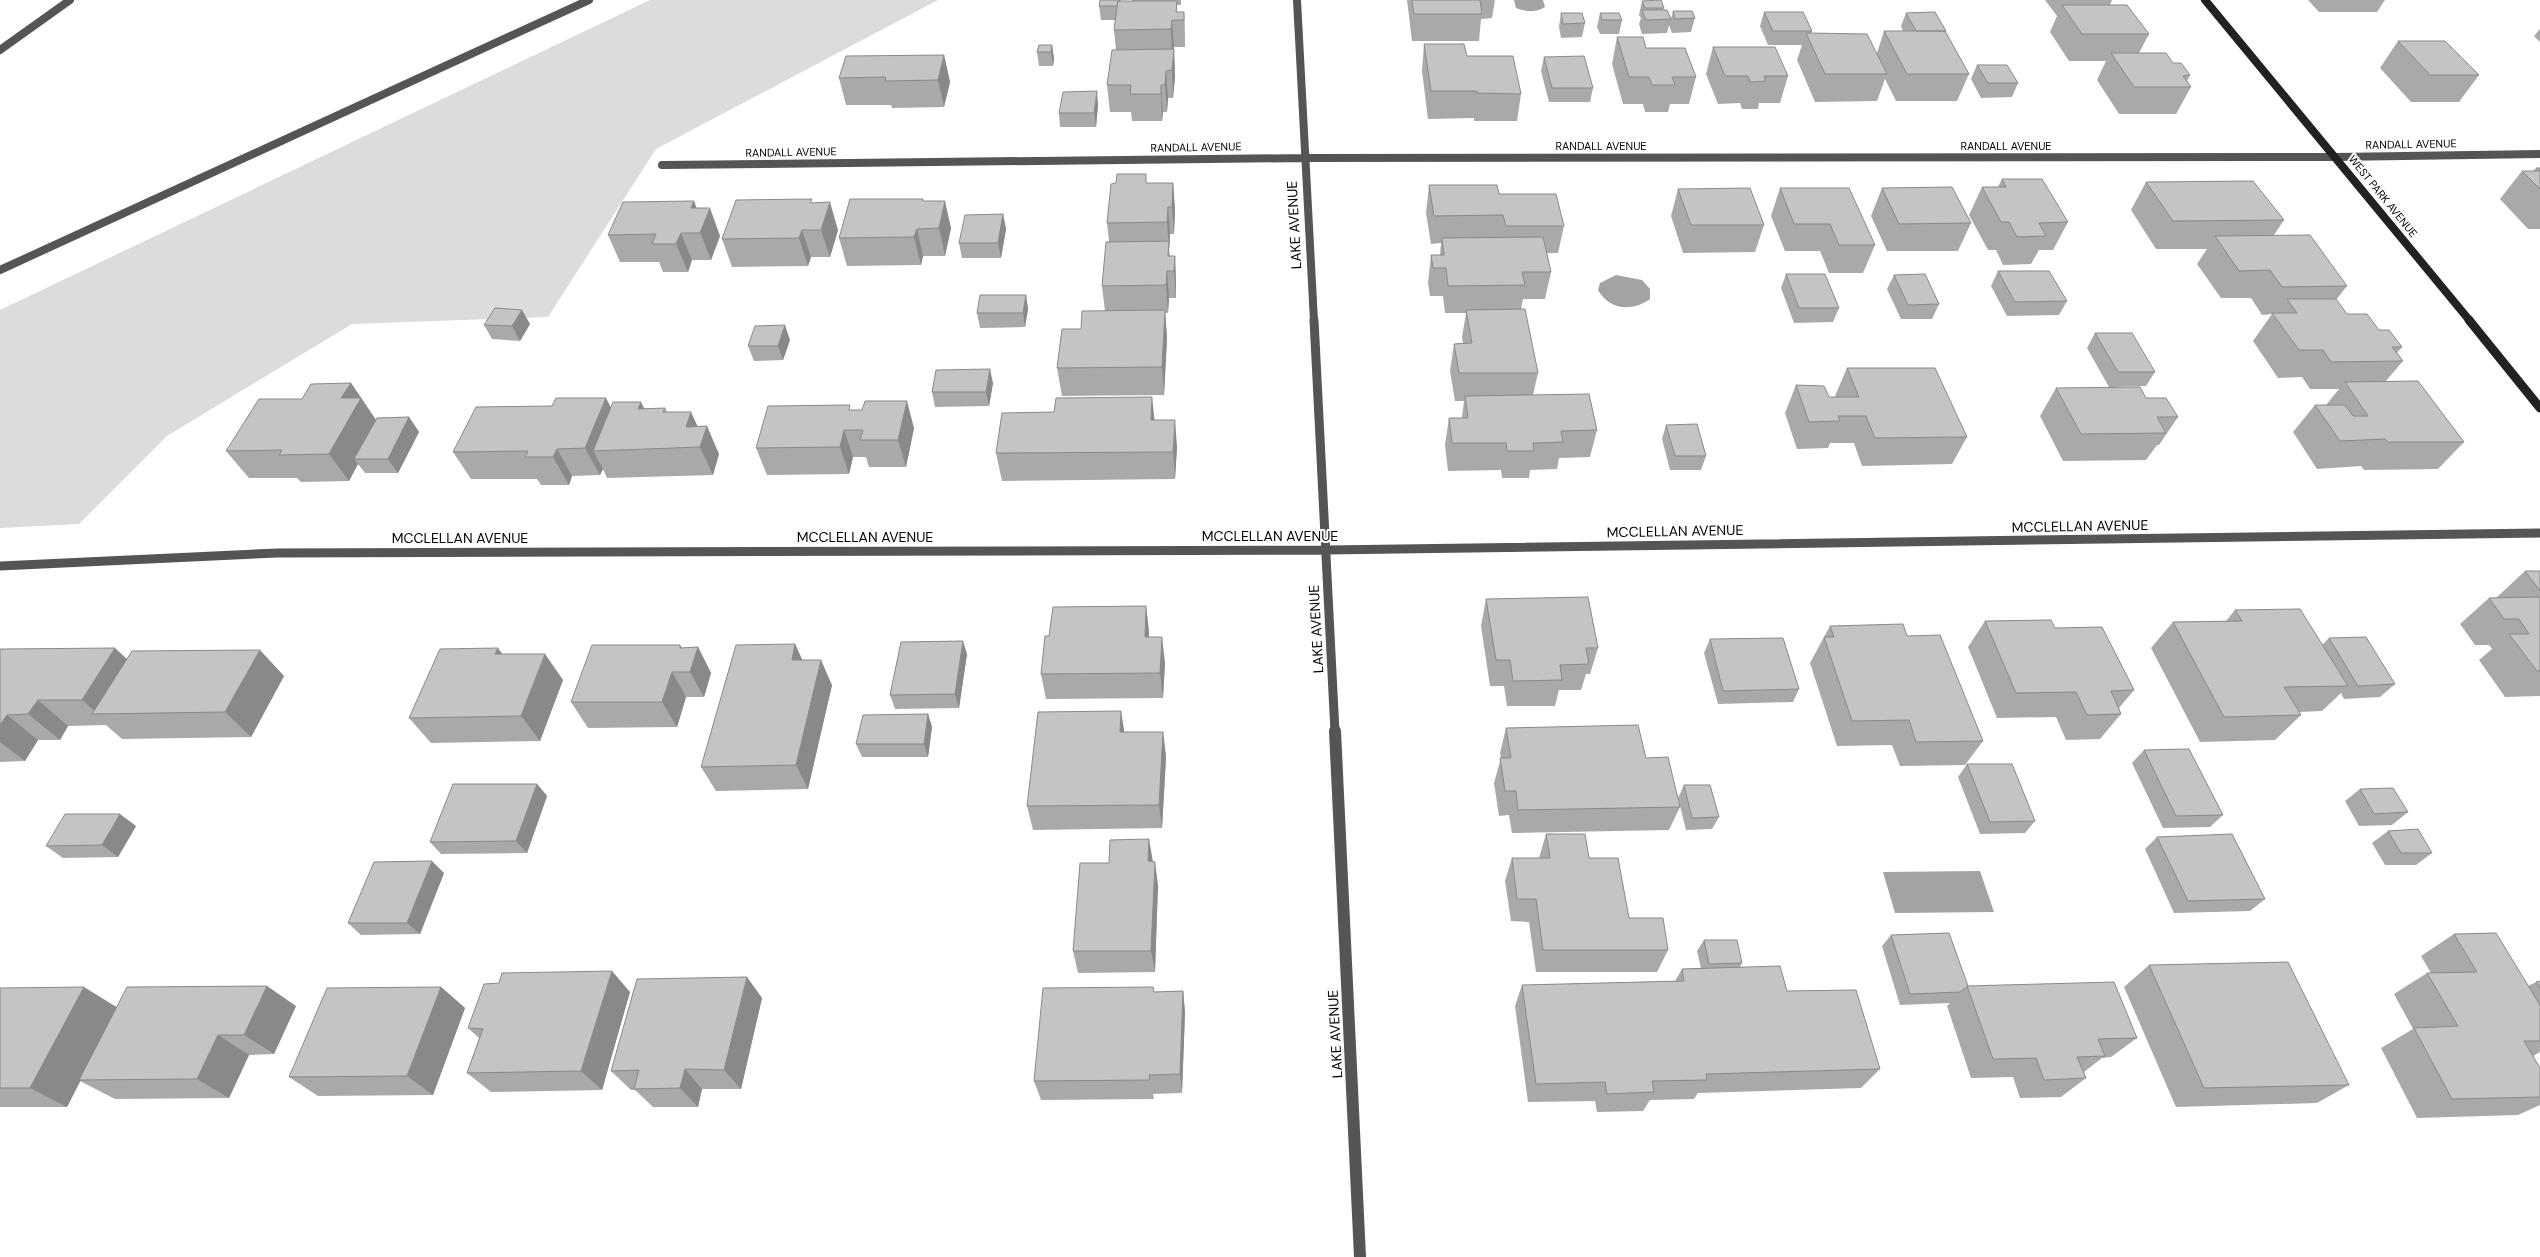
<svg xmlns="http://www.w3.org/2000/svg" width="2540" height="1257" viewBox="0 0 2540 1257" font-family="'DM Sans',sans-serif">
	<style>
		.green { fill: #dcdcdc }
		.water { fill: #a3a3a3 }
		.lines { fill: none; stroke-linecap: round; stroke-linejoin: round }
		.lane { stroke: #555; stroke-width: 8 }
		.street-far2 { stroke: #555; stroke-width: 8 }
		.street-far1 { stroke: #555; stroke-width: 9 }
		.street { stroke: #555; stroke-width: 12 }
		.secondary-far1 { stroke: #222; stroke-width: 8 }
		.secondary { stroke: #222; stroke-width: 9 }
		.wall { fill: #a9a9a9 }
		.shaded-wall { fill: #898989 }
		.building { fill: #c4c4c4; stroke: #898989 }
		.labels { text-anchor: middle; stroke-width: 4; stroke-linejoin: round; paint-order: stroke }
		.far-street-label { font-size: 11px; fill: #000; stroke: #fff }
		.street-label { font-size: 14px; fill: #000; stroke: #fff }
	</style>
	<rect width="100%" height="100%" fill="#fff"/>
	<path class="green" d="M650,0H938L656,149L548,317L352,324L167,436L79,524L0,528V310Z"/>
	<path class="water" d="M1514,0H1543L1545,7C1535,13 1527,12 1516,8Z
		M1616,275L1642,280L1650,289V299C1632,312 1609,310 1598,290L1600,283Z
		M1980,871L1994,912L1895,913L1883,872Z"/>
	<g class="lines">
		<path class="lane" d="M0,50L70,0
			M0,270L589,0"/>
		<path class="street-far2" d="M1297,0L1314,321
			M662,165L1305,158L2336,157L2540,154"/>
		<path class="street-far1" d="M1314,320L1335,732
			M0,566L277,553L1326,550L2540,533"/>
		<path class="street" d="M1335,731L1360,1257"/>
		<path class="secondary-far1" d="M2205,0L2470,321"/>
		<path class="secondary" d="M2469,320L2540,408"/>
	</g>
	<path class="wall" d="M1132,0H1181V5H1177V12H1184L1185,47H1174L1175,77L1173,98H1168L1167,112H1163L1162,121H1132L1131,112H1110L1107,85L1116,50L1114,30L1115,20H1101L1099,6L1120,1H1132Z
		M1407,0H1495L1492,18L1481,19L1479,41H1412Z
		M2045,0H2112L2110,5L2149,34L2139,53L2173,63L2190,75L2187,81L2191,87L2176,114H2119L2097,80L2106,61H2069L2050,32L2057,16Z
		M2308,0H2385L2377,12H2319Z
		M1642,1L1664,8L1663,10L1671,19L1673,11L1695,18L1691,32L1672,33L1669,25L1667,33L1642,34L1639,24L1641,18L1639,15Z
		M1764,12L1812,31L1811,33L1877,53L1884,31H1903L1901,26L1906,13L1946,31L1945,32L1969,74L1957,101H1896L1885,79L1877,101L1815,102L1797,60L1802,45H1768L1760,26Z
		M1561,13L1585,23L1582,37L1561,38L1559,27Z
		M1600,13L1622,20L1619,34H1600L1597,27Z
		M2540,29V42L2534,36Z
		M1617,37L1646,48L1696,77L1689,104H1670L1668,112H1645L1643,104H1623L1612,64Z
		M2398,41L2479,75L2459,102H2411L2380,68Z
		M1424,44L1467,56L1521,94L1517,121H1474V118L1428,119L1422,71Z
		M1052,45L1054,59L1053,66H1039L1037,52Z
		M1713,47L1788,76L1780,103H1759L1758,109H1742L1740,103L1718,104L1706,74Z
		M944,55L950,82L944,107L892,108L891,105H846L839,78Z
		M1544,57L1593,88L1590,102H1549L1541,71Z
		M1977,65L2018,83L2012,97L1981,98L1971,79Z
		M1098,105L1096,127H1060L1059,113Z
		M2536,168H2540V229H2528L2500,199L2522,171H2533Z
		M2002,179L2068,222L2053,250H2039L2031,264L2003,265L1996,250H1988L1969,215L1982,187H1998Z
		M2146,182L2284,220L2274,235L2347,286L2336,300L2347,314L2379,330L2402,347L2397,353L2403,361L2385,382L2464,442L2438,469L2364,470L2361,466L2317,469L2293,432L2315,405H2326L2339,389H2310L2302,377L2278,378L2253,341L2272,314L2262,315L2251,298H2221L2197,264L2207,249H2156L2131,210Z
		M1147,183H1173L1175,210L1174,234H1170L1169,250L1170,256H1175L1176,283V298H1169L1168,313H1165L1167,338L1164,395L1062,396L1057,368L1081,329L1105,311L1102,286L1109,241L1107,223Z
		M1429,185L1499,194L1564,226L1558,253H1547L1551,272L1545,299H1523L1521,309L1538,373L1533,395L1597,430L1590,457L1559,458L1557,469L1530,470L1529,478H1502L1501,470L1448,471L1445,445L1449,418H1462L1464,401H1455L1450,371L1454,344L1463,343L1462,337L1466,313H1445L1443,296H1430L1428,283L1431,255H1440L1441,243L1431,244L1426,213Z
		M1780,188L1875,245L1863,273H1829L1820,251H1785L1771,216Z
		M1882,188L1971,223L1958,251H1887L1871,216Z
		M1678,189L1764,225L1755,252L1683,253L1671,216Z
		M923,199V201L951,228L945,256H923L921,265L847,266L839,238Z
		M694,201L696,208L720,236L711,260H692L688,272H663L659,262H620L608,235Z
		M813,203L838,230L830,257H811L808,266L732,267L722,239Z
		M1003,214L1006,229L1001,258H962L959,243Z
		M1998,271L2067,301L2059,315L2007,316L1991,286Z
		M1786,274L1839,308L1833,322L1794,323L1781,288Z
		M1894,275L1939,304L1932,319H1901L1887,289Z
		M1026,295L1028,309L1025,327L980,328L977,313Z
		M530,324L520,341L492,339L484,325Z
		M2095,333L2155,372L2146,386L2109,387L2087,348Z
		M790,340L783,360L754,361L748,346Z
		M1847,368L1967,437L1952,464L1862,466L1854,443H1830L1828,448L1797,449L1785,413L1796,385L1829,397H1836L1835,396Z
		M351,383L376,420L409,417L419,432L398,473H365L358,464L349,481L301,482L297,478H249L226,451L302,399Z
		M993,383L989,406L935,407L932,392Z
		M2056,388L2146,398L2178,417L2159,445H2157L2146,460L2063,461L2040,416Z
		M611,407L644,409L665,408L667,412L698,427L719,454L713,475L607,478L603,469L600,475L572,476L569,485H541L537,479H471L453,452Z
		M852,410L914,428L906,467H869L866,457H853L849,474L767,475L756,448Z
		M1155,420L1177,447L1175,479L1002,481L996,453Z
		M1666,425L1706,456L1701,470H1670L1662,439Z
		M2525,571H2540V696L2505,697L2479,660L2492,649L2489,645H2475L2460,624L2489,598H2496Z
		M1486,599L1598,648L1590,674H1586L1581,690H1559L1555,706H1507L1504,686H1490L1481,626Z
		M1146,606L1149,632V637L1165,663L1163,698L1046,699L1041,674L1049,636Z
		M2235,610L2323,644L2329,638L2395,684L2380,697L2344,699L2341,693L2322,711L2299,712L2301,715L2275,740L2200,742L2151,648L2173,622L2226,621Z
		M1985,621L2055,628L2134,690L2119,708L2121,714L2100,739L2066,740L2056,717L1997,718L1968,647Z
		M1830,626L1907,636L1983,741L1965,765L1900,766L1892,745L1837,746L1810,663Z
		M1710,639L1799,689L1793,702L1718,704L1704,653Z
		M795,644L802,660L832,685L808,789L716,791L701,767Z
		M698,647L711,673L704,697H686L677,727L588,728L571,702L682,648Z
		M0,649L127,659L284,676L251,737L122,739L106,725L68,726L60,740H38L25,761L0,762Z
		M503,654L563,680L540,741L431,743L409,718Z
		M967,654L959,708L895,709L890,695Z
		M928,714L932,727L928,757H862L856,744Z
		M1506,728L1646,758L1680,807L1669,830L1512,833L1509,815L1499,816L1494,783L1501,758L1500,753Z
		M1125,732H1163L1166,757L1162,828L1033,830L1027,806Z
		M2144,750L2223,815L2210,827L2163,828L2132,763Z
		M1967,764L2035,821L2025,833L1980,834L1958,777Z
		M537,784L547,796L527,853L441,854L430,842Z
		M1684,785L1719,817L1712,829L1686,830L1678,798Z
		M2360,789L2408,812L2392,825L2359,826L2345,801Z
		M136,826L118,857L63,858L46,846Z
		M2388,831L2432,853L2416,865H2385L2372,843Z
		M1546,834L1589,858L1629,918L1668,950L1657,972H1536L1529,922L1511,921L1505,881L1512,858H1539Z
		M2157,837L2265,899L2250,911L2174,913L2145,849Z
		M1109,863L1158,885L1155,972L1078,973L1073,951Z
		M444,873L420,934L361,935L348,923Z
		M2454,934L2528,986L2536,982L2540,981V1052L2533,1056L2540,1068V1105L2518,1115L2417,1118L2381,1048L2413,1029L2394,994L2427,973H2431L2421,956Z
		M1891,935L1968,986L2137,1038L2111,1057L2102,1058L2084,1072L2086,1078L2061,1097L2020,1098L2013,1077L1971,1078L1947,1006L1950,1003L1900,1005L1882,946Z
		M1704,940L1742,963L1740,967L1787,991L1880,1069L1861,1088L1698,1093L1694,1099L1650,1100L1643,1111L1597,1112L1595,1101L1528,1102L1515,1006L1522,985L1675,981L1682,969L1701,968L1697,951Z
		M2149,965L2349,1085L2317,1103L2176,1107L2124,987Z
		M441,987L465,1008L433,1095L318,1096L289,1077Z
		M0,988L117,1007L296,1006L274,1054L249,1055L229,1098L115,1099L80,1081L67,1107H0Z
		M1183,991L1185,1012L1182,1093L1153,1094L1154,1099L1041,1100L1034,1081L1154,992Z
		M630,992L602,1090L491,1092L467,1073L479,1038L468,1028Z
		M762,998L741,1089H702L698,1107H653L635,1090H631L611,1071Z"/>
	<path class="shaded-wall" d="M1184,12L1185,38V47L1184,20Z
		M1172,20L1174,47L1172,56L1171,29Z
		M1052,45L1054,59L1053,66L1051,52Z
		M1174,49L1175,77L1173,98L1172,70Z
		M944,55L950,82L944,107L938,80Z
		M1166,71L1168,98L1167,112L1165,85Z
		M1161,85L1163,112L1162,121L1161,94Z
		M1097,91L1098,105L1096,127L1094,113Z
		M1173,183L1175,210L1174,234L1172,207Z
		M694,201L703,226L710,208L720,236L711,260L691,208Z
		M945,201L951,228L945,256L939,228Z
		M830,202L838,230L830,257L821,230Z
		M1168,207L1170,234L1169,250L1167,222Z
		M1003,214L1006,229L1001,258L998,243Z
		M917,229L923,256L921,265L914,237Z
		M802,230L811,257L808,266L799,238Z
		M681,233L692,260L688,272L676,244Z
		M1175,256L1176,283V298L1174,271Z
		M1167,271L1169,298L1168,313L1166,285Z
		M1026,295L1028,309L1025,327L1023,313Z
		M522,310L530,324L520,341L512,326Z
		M1165,310L1167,338L1164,395L1162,367Z
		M785,325L790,340L783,360L778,346Z
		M990,369L993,383L989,406L986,392Z
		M351,383L380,426L354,459L358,464L349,481L329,454L341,398Z
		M1152,397L1155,424L1151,420Z
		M606,398L620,425L593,451L603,469L600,475L585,448Z
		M907,401L914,428L906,467L898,440Z
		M641,402L654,429L638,409Z
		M691,412L703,438L707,426L719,454L713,475L700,447L686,427Z
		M409,417L419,432L398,473L388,459Z
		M1175,420L1177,447L1175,479L1173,452Z
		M844,430L853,457L849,474L840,447Z
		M557,449L572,476L569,485L553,457Z
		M1146,606L1149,632L1148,663L1145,637Z
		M1162,637L1165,663L1163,698L1160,673Z
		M963,641L967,654L959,708L955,694Z
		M795,644L807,670L792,660Z
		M680,645L692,666L698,647L711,673L704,697L690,672L680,648Z
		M115,648L143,674L98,714L82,700Z
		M498,648L517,674L495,654Z
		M260,650L284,676L251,737L225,712Z
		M545,654L563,680L540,741L521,716Z
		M821,660L832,685L808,789L796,765Z
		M672,672L686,697L677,727L662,702Z
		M38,700L68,726L60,740L28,714Z
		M1121,711L1125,736L1120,732Z
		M928,714L932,727L928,757L924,744Z
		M7,715L38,740L25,761L0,742V725Z
		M1163,732L1166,757L1162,828L1159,805Z
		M537,784L547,796L527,853L516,841Z
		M120,814L136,826L118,857L102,845Z
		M1149,839L1153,862L1148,861Z
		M432,861L444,873L420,934L407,923Z
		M1155,862L1158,885L1155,972L1151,951Z
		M612,971L630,992L602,1090L581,1071Z
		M747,977L762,998L741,1089L724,1070Z
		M267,986L296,1006L274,1054L244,1035Z
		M84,987L118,1008L67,1107L30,1088Z
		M441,987L465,1008L433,1095L407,1076Z
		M1183,991L1185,1012L1182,1093L1180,1074Z
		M218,1035L249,1055L229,1098L197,1079Z
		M685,1069L702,1089L698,1107L680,1088Z"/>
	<path class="building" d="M1100,0H1120V1H1118L1117,6H1099Z
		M1412,0H1480L1482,14H1414Z
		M1661,0L1664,8H1645L1642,1Z
		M1118,1H1177L1176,12H1184V20H1172L1171,29L1114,30Z
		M2062,5H2127L2149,34H2082Z
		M1642,10H1667L1671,19L1646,20Z
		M1673,11H1692L1695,18L1675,19Z
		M1764,12H1803L1812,31H1773Z
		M1935,12L1946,31H1916L1906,13Z
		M1561,13H1582L1585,23L1563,24Z
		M1600,13H1619L1622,20H1602Z
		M1884,31H1945L1969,74H1907Z
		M1806,33L1867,34L1887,74H1825Z
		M1617,37H1643L1646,48H1685L1696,77H1672L1675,85H1652L1649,77H1629Z
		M2398,41H2445L2479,75H2430Z
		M1424,44H1464L1467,56H1513L1521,94L1477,93V91H1431Z
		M1039,45H1052L1051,52H1037Z
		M1713,47H1775L1788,76H1764L1766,81L1750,82L1748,76H1725Z
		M1174,49L1172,70L1166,71L1165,85H1161V94H1130L1131,85H1107L1112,50Z
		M2111,53H2166L2173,63H2181L2190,75L2183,76L2191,87H2134Z
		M944,55L938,80L885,81L886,77L839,78L846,56Z
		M1584,56L1593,88H1552L1544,57Z
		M1977,65H2007L2018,83H1988Z
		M1097,91L1094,113H1059L1063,92Z
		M2536,168H2540V189L2522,171H2540Z
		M1117,174H1146V183H1173L1172,207H1168L1167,222L1107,223L1111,184L1116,183Z
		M2002,179H2042L2068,222L2039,223L2046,236L2017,237L2009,222H2001L1982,187H2006Z
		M2253,181L2284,220L2173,221L2146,182Z
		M1429,185H1497L1499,194H1556L1564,226H1506L1503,215L1434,216Z
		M1952,187L1971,223L1899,224L1882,188Z
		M1750,188L1764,225H1691L1678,189Z
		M1780,188H1849L1875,245H1839L1830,224H1794Z
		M812,199L810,203L830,202L821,230H802L799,238L722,239L736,200Z
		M850,199H923V201H945L939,228L917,229L914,237L839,238Z
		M694,201L691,208H710L700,233H681L676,244H652L656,234L608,235L623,202Z
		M1003,214L998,243H959L965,215Z
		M2310,235L2347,286L2282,287L2270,270L2239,271L2215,236Z
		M1543,237L1551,272H1522L1525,285L1448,286L1446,268H1433L1431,255H1444L1442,238Z
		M1169,241L1168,256H1175L1174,271H1167L1166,285L1102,286L1106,242Z
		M1998,271H2049L2067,301L2015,302Z
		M1786,274H1825L1839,308H1799Z
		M1925,274L1939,304L1908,305L1894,275Z
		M980,295H1026L1023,313H977Z
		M2287,299H2336L2347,314H2367L2379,330H2389L2402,347H2392L2403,361L2331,362L2323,350H2299L2272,313H2297Z
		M495,308L522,310L512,326L484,325Z
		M1525,309L1538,373H1459L1454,344L1472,343L1466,310Z
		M1165,310L1162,367L1057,368L1062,329H1081L1082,311Z
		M785,325L778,346H748L755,326Z
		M2095,333H2132L2155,372H2118Z
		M1847,368H1935L1967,437L1875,438L1866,416H1838L1840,421L1809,422L1796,385L1824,386L1829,397H1859Z
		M990,369L986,392H932L936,370Z
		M2418,381L2464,442H2388L2385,439L2340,441L2315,405H2345L2353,416H2368L2345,382Z
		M351,383L341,398H361L329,454L279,455L282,450L226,451L259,399H302L311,384Z
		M2140,387L2146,398H2166L2178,417H2157L2166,433L2081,434L2056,388Z
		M1589,394L1597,430L1561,431L1563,442L1533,443L1534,451H1507L1506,443H1452L1449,418H1468L1465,396Z
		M1152,397L1151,420H1175L1173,452L996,453L1002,413L1054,412L1056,398Z
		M556,398H606L585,448L557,449L553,457H525L528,451L453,452L476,407L552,406Z
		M865,401H907L898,440H860L863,430H844L840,447L756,448L768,406L850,405L849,410H862Z
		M613,402H641L638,409L665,408L663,412H691L686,427L707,426L700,447L593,451Z
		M409,417L388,459H354L377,418Z
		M1697,424L1706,456H1675L1666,425Z
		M2525,571H2540V591Z
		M1588,597L1598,648H1586L1589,664L1560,665L1562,680L1513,681L1510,660H1496L1486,599Z
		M2540,597V671H2537L2509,634H2529L2519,619H2504L2489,598Z
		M1146,606L1145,637H1162L1160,673L1041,674L1045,636H1049L1053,607Z
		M2300,609L2348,686L2284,687L2301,715L2224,717L2173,622L2242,621L2235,610Z
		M2051,620L2055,628L2102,627L2134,690L2111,691L2121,714L2087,715L2076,692L2016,693L1985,621Z
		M1903,624L1907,636L1940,635L1983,741L1916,742L1909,720L1852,721L1824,637H1834L1830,626Z
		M2366,637L2395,684L2358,686L2329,638Z
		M1783,638L1799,689L1723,691L1710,639Z
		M963,641L955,694L890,695L901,642Z
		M795,644L792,660H821L796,765L701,767L736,645Z
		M592,645H680V648L698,647L690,672H672L662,702H571Z
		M115,648L82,700H38L28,714L7,715L0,725V649Z
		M498,648L495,654H545L521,716L409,718L440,649Z
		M260,650L225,712L92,714L132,651Z
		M1121,711L1120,732H1163L1159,805L1027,806L1038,712Z
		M928,714L924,744H856L863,715Z
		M1638,725L1646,758L1668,757L1680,807L1518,810L1516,791H1505L1500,758H1511L1506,728Z
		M2189,749L2223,815L2176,816L2144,750Z
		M1967,764H2012L2035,821L1990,822Z
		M453,784H537L516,841L430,842Z
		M1684,785H1710L1719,817L1692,818Z
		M2393,788L2408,812L2374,814L2360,789Z
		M65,814H120L102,845L46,846Z
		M2418,829L2432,853H2401L2388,831Z
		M1546,834H1585L1589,858H1618L1629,918H1663L1668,950H1543L1536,899H1517L1512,858H1550Z
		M2232,834L2265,899L2188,901L2157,837Z
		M1149,839L1148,861L1155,862L1151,951H1073L1080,863H1109L1110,840Z
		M432,861L407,923H348L374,862Z
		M1949,933L1968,986L1960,992L1910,994L1891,935Z
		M2496,933L2540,1005V1041H2524L2540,1068V1097L2452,1099L2414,1028L2458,1026L2427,973L2477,972L2454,934Z
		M1704,940H1737L1742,963L1709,964Z
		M2288,962L2349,1085L2204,1088L2149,965Z
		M1780,966L1787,991L1856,990L1880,1069L1706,1074L1707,1080L1652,1081L1654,1092L1607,1094L1605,1082L1536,1084L1522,985L1684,981L1682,969Z
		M612,971L581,1071L467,1073L483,1029L468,1028L484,984L499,983L502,973Z
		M747,977L724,1070L685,1069L680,1088L634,1089L639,1070L611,1071L637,979Z
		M2540,981V988L2536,982Z
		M2114,982L2137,1038L2098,1039L2105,1056L2077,1057L2086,1078L2044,1080L2036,1058L1993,1059L1967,986Z
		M267,986L244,1035H218L197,1079L79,1080L127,987Z
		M84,987L30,1088H0V988Z
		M441,987L407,1076L289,1077L327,988Z
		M1153,987L1154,992L1183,991L1180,1074L1149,1075L1150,1080L1034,1081L1043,988Z"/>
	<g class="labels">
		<g class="far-street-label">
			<text transform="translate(2411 144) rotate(-1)" y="4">RANDALL AVENUE</text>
			<text x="1601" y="150">RANDALL AVENUE</text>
			<text x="2006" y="150">RANDALL AVENUE</text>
			<text transform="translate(1196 147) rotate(-1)" y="4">RANDALL AVENUE</text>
			<text transform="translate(791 152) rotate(-1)" y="4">RANDALL AVENUE</text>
			<text transform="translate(2383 196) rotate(51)" y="4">WEST PARK AVENUE</text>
		</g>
		<g class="street-label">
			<text transform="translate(1294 225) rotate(-93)" y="5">LAKE AVENUE</text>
			<text transform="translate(2080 526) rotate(-1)" y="5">MCCLELLAN AVENUE</text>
			<text transform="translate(1675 531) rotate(-1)" y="5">MCCLELLAN AVENUE</text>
			<text x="1270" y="541">MCCLELLAN AVENUE</text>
			<text x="865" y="542">MCCLELLAN AVENUE</text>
			<text x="460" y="543">MCCLELLAN AVENUE</text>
			<text transform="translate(1316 629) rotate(-93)" y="5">LAKE AVENUE</text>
			<text transform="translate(1335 1034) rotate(-93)" y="5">LAKE AVENUE</text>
		</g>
	</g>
</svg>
